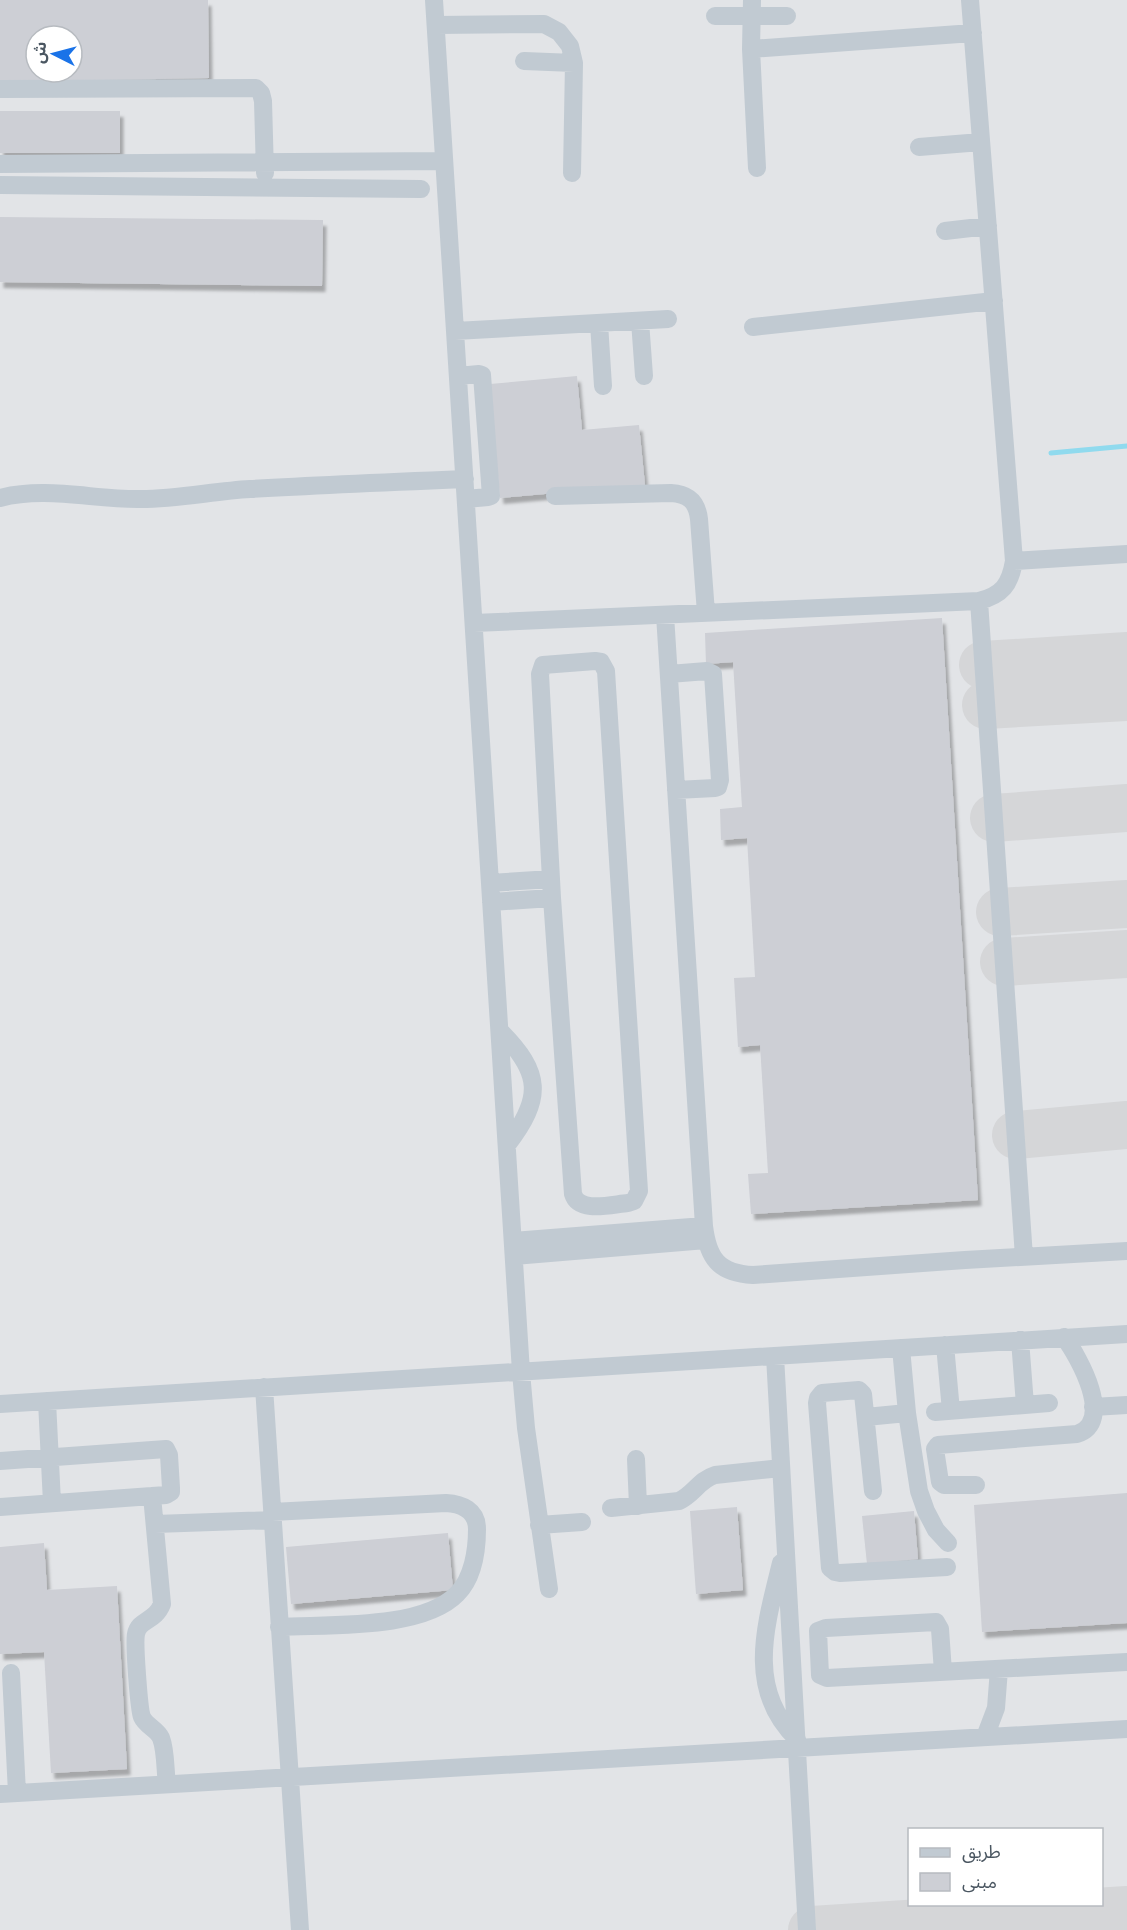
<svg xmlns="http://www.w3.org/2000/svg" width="1127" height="1930" viewBox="0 0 1127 1930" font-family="Jost,'Noto Sans Arabic',sans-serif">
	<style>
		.airport { fill: #e2e4e7; fill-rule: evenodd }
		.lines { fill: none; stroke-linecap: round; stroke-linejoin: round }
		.stream { stroke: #90daee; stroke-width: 5 }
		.taxiway { stroke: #d5d6d8; stroke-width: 48 }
		.building { fill: #cdcfd5; fill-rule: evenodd; filter: url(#shadow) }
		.minor { stroke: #c1cad2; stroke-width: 18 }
	</style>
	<defs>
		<filter id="shadow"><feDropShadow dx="3.5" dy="6" stdDeviation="1.5" flood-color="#0004"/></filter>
	</defs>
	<rect width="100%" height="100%" fill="#f5f3f3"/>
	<path class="airport" d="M0,0H1127V1930H0ZM36,36H72V72H36ZM910,1830H1102V1904H910Z"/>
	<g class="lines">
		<path class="stream" d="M1051,453L1127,446"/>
		<path class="taxiway" d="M983,665L1127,656
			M986,705L1127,697
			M994,818L1127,808
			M1000,912L1127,904
			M1004,962L1127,954
			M1016,1135L1127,1125
			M812,1930L1127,1910"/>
	</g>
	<path class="building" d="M0,0H208L209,78L0,82ZM36,36H72V72H36Z
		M0,111H120V153H0Z
		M0,217L323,220L322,286L0,282Z
		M577,376L582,430L639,425L645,485L500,498L490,384Z
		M942,618L978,1200L751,1214L748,1174L768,1173L760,1045L738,1047L734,978L755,977L747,838L721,840L720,809L742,807L733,662L706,664L705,633Z
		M1127,1493V1623L982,1632L974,1505Z
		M737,1507L743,1590L696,1594L690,1511Z
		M914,1511L918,1559L867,1564L862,1516Z
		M448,1533L453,1590L291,1604L286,1547Z
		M44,1543L47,1590L117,1586L127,1769L51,1773L44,1652L0,1654V1547Z"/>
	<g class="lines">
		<path class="minor" d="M434,0L521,1372L526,1428L549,1589
			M752,0L751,49L757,168
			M715,16H787
			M436,25L544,24L559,32L570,46L574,63L572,173
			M751,49L973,33
			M524,61L574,63
			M0,89L256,88L261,93L263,101L265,173
			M919,147L981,142
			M0,164L444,161
			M0,185L421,189
			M945,231L988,226
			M640,321L644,376
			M599,323L603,386
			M753,327L994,301
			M455,331L668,319
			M458,376L479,374L482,375L491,496L488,497L466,499
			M555,496L671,493C689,494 697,502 699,519L706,613
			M0,498C46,486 95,500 141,499C178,499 214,491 250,489C321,485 393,482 465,479
			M1014,561L1127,554
			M979,601L1024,1257
			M665,615L704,1226C708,1258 718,1273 753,1275L965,1260L1127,1251
			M474,623L979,601C1002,595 1010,585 1014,561L970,0
			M595,661L601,662L606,671L639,1191L634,1201L628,1203C613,1204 579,1214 573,1194L552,898L540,674L543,665Z
			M669,674L707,671L713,674L720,780L718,787L715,788L676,790
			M490,883L551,879
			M491,902L552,898
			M500,1031C542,1073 543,1098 507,1145
			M513,1241L704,1226
			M514,1256L706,1240
			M1020,1340L1025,1405
			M945,1345L951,1411
			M901,1348L907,1413L919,1491L926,1511L936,1530L948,1543
			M775,1356L807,1930
			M264,1387L300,1930
			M47,1401L52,1503
			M0,1404L1127,1334
			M1093,1407L1127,1405
			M935,1412L1049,1403
			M866,1417L907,1413
			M636,1459L638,1506
			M0,1461L166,1449L169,1455L171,1488V1492L166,1495L0,1507
			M976,1485H944L940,1482L935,1449L938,1445L1077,1434C1115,1422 1079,1357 1064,1337
			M873,1491L863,1394L859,1390L822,1393L818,1398L817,1403L830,1568L835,1572L840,1573L947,1567
			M152,1496L162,1604C155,1622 139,1619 136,1634C134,1643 139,1710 142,1717C146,1726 157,1729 161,1738C166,1751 165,1770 167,1784
			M611,1508L679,1501C694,1494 699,1480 715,1475L781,1468
			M272,1512L446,1503C462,1504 477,1510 477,1529C477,1550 473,1578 457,1594C422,1630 328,1624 279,1627
			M155,1524L273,1520
			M539,1525L582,1522
			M781,1563C766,1624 745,1689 797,1739
			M943,1672L940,1629L936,1622L826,1628L818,1631L820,1675L827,1678C927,1673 1027,1667 1127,1662
			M11,1673L17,1793
			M985,1737L996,1708L999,1669
			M0,1794L1127,1729"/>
	</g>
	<rect x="908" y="1828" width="195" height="78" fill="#ffffff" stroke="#b7bbc0" stroke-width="1.5"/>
	<rect x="920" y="1848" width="30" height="9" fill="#c1cad2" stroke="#b7bbc0" stroke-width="1.5"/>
	<text x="962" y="1858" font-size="18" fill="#4a5661">طريق</text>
	<rect x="920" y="1873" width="30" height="18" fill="#cdcfd5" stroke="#b7bbc0" stroke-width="1.5"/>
	<text x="962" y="1888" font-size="18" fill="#4a5661">مبنى</text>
	<g transform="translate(54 54) rotate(276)"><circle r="28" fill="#ffffff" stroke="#b7bbc0" stroke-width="1.5"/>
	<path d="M0-4.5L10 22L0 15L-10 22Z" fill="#1a73e8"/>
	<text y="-9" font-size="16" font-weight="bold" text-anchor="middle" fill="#4a5661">ش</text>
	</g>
</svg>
